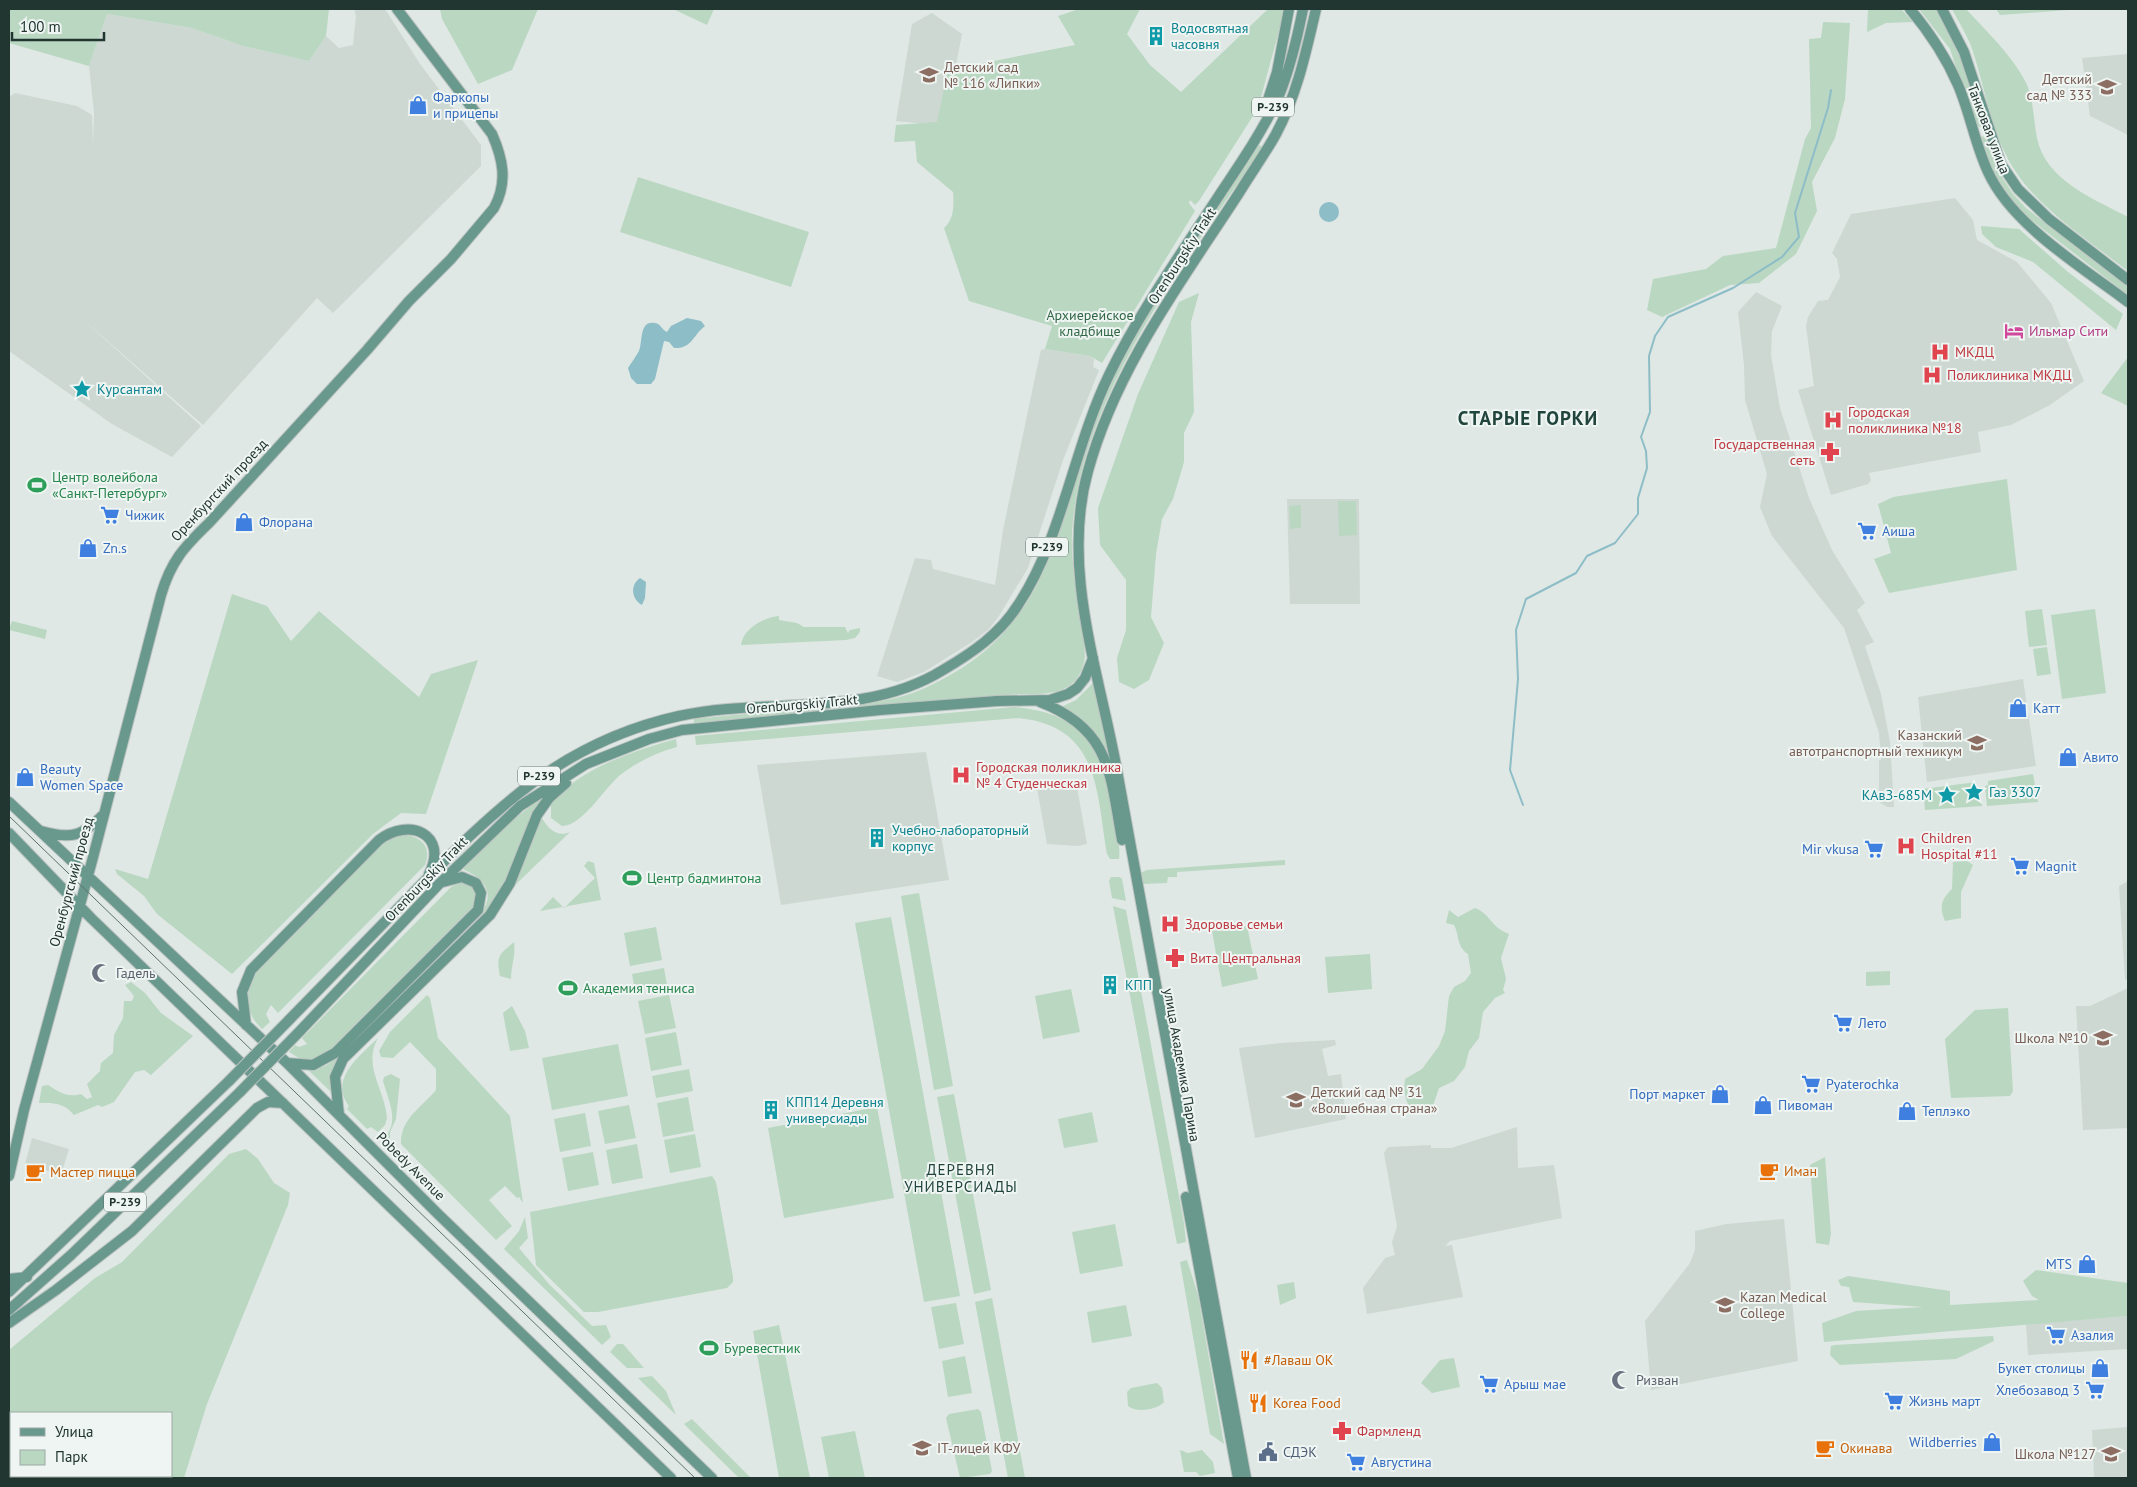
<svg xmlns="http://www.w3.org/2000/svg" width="2137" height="1487" viewBox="0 0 2137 1487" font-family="'PT Sans',sans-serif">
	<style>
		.built { fill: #cdd8d3 }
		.green { fill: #bad7c2 }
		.water { fill: #8dbdc7 }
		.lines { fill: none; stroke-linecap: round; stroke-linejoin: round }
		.stream { stroke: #8dbdc7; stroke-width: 2 }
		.major-casing { stroke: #bdc3c1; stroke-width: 12 }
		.major { stroke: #69988d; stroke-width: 10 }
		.tram { stroke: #5c726c; stroke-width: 1 }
		.major-bridge-casing { stroke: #bdc3c1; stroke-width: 12; stroke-linecap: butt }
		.major-bridge { stroke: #69988d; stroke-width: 10 }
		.labels { text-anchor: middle; stroke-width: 4; stroke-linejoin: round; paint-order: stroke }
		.shield { fill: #eff5f2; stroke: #606f6b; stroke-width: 1 }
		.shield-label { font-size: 12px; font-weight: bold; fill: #223631 }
		.culture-label { font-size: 14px; fill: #0d838f; stroke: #eff5f2; text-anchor: start }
		.education-label { font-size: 14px; fill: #785e54; stroke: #eff5f2; text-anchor: start }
		.shop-label { font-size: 14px; fill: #366cbe; stroke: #eff5f2; text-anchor: start }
		.street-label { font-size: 14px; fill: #223631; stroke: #eff5f2 }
		.park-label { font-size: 14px; fill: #326747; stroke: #eff5f2 }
		.hotel-label { font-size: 14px; fill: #b23c85; stroke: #eff5f2; text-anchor: start }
		.health-label { font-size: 14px; fill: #be3a42; stroke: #eff5f2; text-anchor: start }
		.leisure-label { font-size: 14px; fill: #27864d; stroke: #eff5f2; text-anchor: start }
		.worship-label { font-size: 14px; fill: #5b616d; stroke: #eff5f2; text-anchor: start }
		.food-label { font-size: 14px; fill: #c56008; stroke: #eff5f2; text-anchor: start }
		.service-label { font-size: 14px; fill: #4e5e75; stroke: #eff5f2; text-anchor: start }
		.neighbourhood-label { font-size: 15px; letter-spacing: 1px; fill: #21453d; stroke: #eff5f2 }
		.district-label { font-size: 19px; font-weight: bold; letter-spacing: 1px; fill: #21453d; stroke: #eff5f2 }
	</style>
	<rect width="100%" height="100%" fill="#dfe8e4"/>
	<path class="built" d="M354,9H385L420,64L481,145V166L333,313L317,298L203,425L77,314L201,426L172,457L112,424L9,351V97L15,93L77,106L92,115L93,145L94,113L89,66L107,14L192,28L243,46L309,61L326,36L339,48L353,45L356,16Z
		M932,13L962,34L944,126L896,121L912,24Z
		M2128,54V135L2090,116L2082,58Z
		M1955,198L1973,220L1977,240L2017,262L2051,303L2084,381L2050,405L2011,425L1978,432L1981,452L1869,473L1871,480L1868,484L1831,495L1798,390L1814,386L1806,326L1808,317L1818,301L1828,300L1840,277L1837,259L1832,253L1851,214Z
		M1756,292L1782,306L1772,331L1771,355L1780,408L1809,498L1832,550L1865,603L1857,610L1874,642L1865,646L1881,694L1890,742L1894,807H1887L1879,802V760H1881L1879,733L1844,628L1772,536L1760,507L1767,474L1745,400L1744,365L1738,312Z
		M1045,349L1090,356L1094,359L1093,367L1099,370L1063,460L1028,568L999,616L989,629L972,642L924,672L897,682L877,676L915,558L931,560L933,569L995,585L1003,530L1038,363L1041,350Z
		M1287,499H1359L1360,604H1290Z
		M2023,679L2036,766L1927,782L1918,697Z
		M926,752L949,880L781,905L757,765Z
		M1076,781L1087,844L1078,846L1047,844L1037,788Z
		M2128,881V979L2125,980L2119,886Z
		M2128,988V1128L2083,1130L2076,1006H2090Z
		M1335,1040L1336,1045L1322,1049L1328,1076L1341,1074L1346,1119L1255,1138L1239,1048L1280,1043Z
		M1517,1127L1518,1168L1554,1165L1562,1218L1450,1241L1445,1246L1452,1245L1463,1297L1367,1314L1363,1288L1385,1258L1395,1255L1392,1242L1397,1226L1384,1153L1388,1147L1431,1145V1148H1451Z
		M32,1138L69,1149L61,1175L25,1164Z
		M1784,1219L1798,1361L1651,1390L1645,1321L1690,1263L1695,1250V1231L1726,1224Z
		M2128,1316V1349L2028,1355L2026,1324Z
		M2128,1427V1478H2094L2092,1430Z"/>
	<path class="green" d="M9,9H329L326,36L309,61L243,46L192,28L107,14L89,66L9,43Z
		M440,9H538L512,70L478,84L442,19Z
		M673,9H714L707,25Z
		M1079,9H1140L1127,34L1150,65L1181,92L1268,9H1283L1282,20L1258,108L1199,201L1195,205L1190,200L1189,203L1195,211L1102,363L1090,356L1045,349L1052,326L969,301L944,228C954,219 954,206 953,192L917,162L915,141L894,142L896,125L937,122L948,70L1075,45L1058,16Z
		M1868,9H1901L1913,22L1886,23L1867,32Z
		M1919,9H1938L1960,58L1981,124L1980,127L1975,125L1950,49Z
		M1952,9H1966C1986,31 2010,53 2024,79C2034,96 2033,119 2037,138C2045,180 2094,199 2128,217V271C2092,243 2038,208 2014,169C1991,133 1985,86 1971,46C1966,33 1958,21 1952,9Z
		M1996,9H2081L2000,15Z
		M1823,22L1850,23L1845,99L1835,138L1812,182L1817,211L1796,254L1759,283L1730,285L1662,317L1647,310L1653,279L1706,269L1723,256L1776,248L1805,139L1811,128L1809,39L1821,38Z
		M1982,136L1986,138L2002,177L2013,194L2026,208L2128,287V295L2021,212L2008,198L1989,165L1980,138Z
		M1259,145L1263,147C1189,256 1079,397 1072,533C1070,575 1084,615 1085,657C1079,696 1048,694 1018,694L694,723V719C734,715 774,712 814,708C853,705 891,704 927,687C1064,625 1055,506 1109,387C1148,303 1206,221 1259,145Z
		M638,177L809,232L791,287L620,232Z
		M1981,226L2019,229L2068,272L2123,314L2116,330L2033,262L1996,247L1982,234Z
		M1199,293L1191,322L1194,412L1184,433V462L1173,499L1162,519L1156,554L1151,617L1164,643L1149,680L1134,689L1119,682L1117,658L1126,630V580L1100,545L1098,508L1138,394L1179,302Z
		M2128,357V406L2101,393Z
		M2007,479L2017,570L1889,593L1874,559L1891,553L1878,504L1893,497Z
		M1338,501H1356L1357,535L1339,536Z
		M1301,505V528L1290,529L1289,506Z
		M232,594L267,606L291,641L319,611L419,697L431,674L478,660L426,814L401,813L373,834L232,974L157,914L144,896L117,874L115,869L148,879Z
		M2042,609L2047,645L2029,647L2025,611Z
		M2095,609L2106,693L2062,699L2051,615Z
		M779,616V620L797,623L804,627H845L848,633L850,630L860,628V632L855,638L846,640L741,645C743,628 765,617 779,616Z
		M12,621L47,630L45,639L9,630Z
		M2047,647L2051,674L2037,676L2033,649Z
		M1093,683L1109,755L1088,726L1061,707L1076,700Z
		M1014,707C1085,713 1103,748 1113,813C1115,827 1121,845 1119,859H1110L1107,854C1096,789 1099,726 1018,718L696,745L695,736Z
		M676,739L677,747C655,753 637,762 619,776C604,789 582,826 562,826L551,818V804C577,769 636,750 676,739Z
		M2033,774L2038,802L1987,806L1985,786L1988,785V781Z
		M1976,782V786L1980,788L1982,806L1925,810L1923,789Z
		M554,787L501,891L494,903L472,925L471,924C495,902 494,883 463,869L507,825Z
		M541,816C547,828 557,838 570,832L509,891Z
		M399,834C418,835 433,844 425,865L278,1013L271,1005L266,1014L270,1022L262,1029C244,1012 244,992 257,972L386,841Z
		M1285,860V865L1177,872V877H1168L1167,883L1142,884L1140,873L1147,870Z
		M588,861L594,863L601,900L540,911L553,897L564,908L595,878L584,866Z
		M1967,861L1973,865L1961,892V918L1945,921C1939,906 1941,900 1952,889L1953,862Z
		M1111,877H1119L1122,879L1126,901L1112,898L1109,881Z
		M462,882C475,886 477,891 477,904L322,1060L304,1061L289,1052L295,1045L299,1047L307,1044L302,1038L451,887Z
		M919,893L953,1086L934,1090L901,896Z
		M1113,906L1126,910L1184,1223L1186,1242L1177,1244Z
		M1475,908C1492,915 1489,926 1509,934L1501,958L1506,979L1503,990L1505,993L1495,998L1483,1012L1479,1038L1469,1051L1465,1067L1454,1081L1439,1088L1433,1106L1428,1111C1406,1116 1403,1095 1405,1079L1422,1069L1439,1046L1445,1031L1449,996L1454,987L1465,981L1471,973L1468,954C1456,946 1460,936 1454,925L1446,923L1449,910L1458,917Z
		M891,917L960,1296L924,1302L855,923Z
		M1247,926L1258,979L1222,987L1212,931Z
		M656,927L662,960L630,966L624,933Z
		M454,940L457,942L332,1076L331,1092L308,1070L325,1066L339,1057Z
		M514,942C516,955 511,966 511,979L500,976C496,955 499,955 514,942Z
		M1370,954L1372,989L1328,993L1325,957Z
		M664,968L667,985L635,990L632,974Z
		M1890,971V985L1866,986V972Z
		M131,982L145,993L161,1013L193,1036L151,1075L144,1070L135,1072L114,1102L102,1107L98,1105L74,1115C64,1103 55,1103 39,1103L42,1086L48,1085C59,1092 68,1098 81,1094L87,1099L92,1097L87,1084L100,1071L101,1063L113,1053L114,1035L123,1018L124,1001H132L134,996L125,985Z
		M1071,989L1080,1032L1043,1039L1035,996Z
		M427,995L430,998L438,1038L510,1116L523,1203L519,1197L517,1198L505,1186L489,1200L512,1226L496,1240L401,1144C400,1119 421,1108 436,1090V1069L410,1042L393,1058L381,1057L379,1051L390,1032Z
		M669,995L676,1028L645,1034L638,1001Z
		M512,1006L525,1031L529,1048L510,1051L503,1013Z
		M2008,1008L2013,1091L2010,1096L1951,1098L1945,1039L1975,1010Z
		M676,1032L682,1065L651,1071L645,1038Z
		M378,1038C362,1066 385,1089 387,1118L385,1125L378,1132L371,1127L367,1129L347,1109L349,1106C328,1079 361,1055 378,1038Z
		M618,1044L628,1096L552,1110L542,1058Z
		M689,1069L693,1091L656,1098L652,1076Z
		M391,1074L400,1079L396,1119L390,1132V1145L383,1138C401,1124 388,1099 383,1081L384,1077Z
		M954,1094L991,1290L974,1294L937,1097Z
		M688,1097L694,1131L663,1137L657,1103Z
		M629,1105L636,1138L605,1144L598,1111Z
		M877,1107L894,1198L784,1218L768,1128Z
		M1092,1112L1098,1142L1064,1148L1058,1119Z
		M585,1113L591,1146L560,1152L554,1119Z
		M695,1134L701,1167L670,1173L664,1140Z
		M637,1144L643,1178L612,1184L606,1150Z
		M246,1149L258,1159L274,1183L290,1193L288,1205L207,1404L184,1478H54L52,1476H171V1413H11V1424L9,1420V1350L95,1278L122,1262L229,1154Z
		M593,1152L599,1185L568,1191L562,1158Z
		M1825,1157L1831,1233L1829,1245L1816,1243L1810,1165Z
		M712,1176L716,1182L733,1277V1282L727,1288L598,1312H584L536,1265L530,1212Z
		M525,1217L528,1238L519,1248L549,1284L592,1326L606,1325L611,1337L602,1345L504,1249L519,1231Z
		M1115,1224L1123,1266L1080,1274L1072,1232Z
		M1187,1260L1198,1295L1224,1444L1210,1434L1180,1262Z
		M2036,1270L2128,1283V1316L1824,1342L1822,1323L1856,1311L1923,1307L1853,1302L1849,1287L1841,1286L1838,1280L1848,1276L1950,1291V1305L2039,1300L2032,1296L2023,1281Z
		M1294,1282L1296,1298L1280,1305L1277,1285Z
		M992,1298L1025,1478H1008L975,1302Z
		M956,1303L964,1344L939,1349L931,1307Z
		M1126,1305L1132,1336L1092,1343L1087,1312Z
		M779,1325L810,1478H779L753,1331Z
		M1993,1336L1994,1341L1956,1359L1840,1365L1830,1355L1831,1346L1835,1345Z
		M617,1344H623L644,1368H627L610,1352Z
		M965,1356L972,1393L948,1397L942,1361Z
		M1454,1358L1460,1387L1432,1393L1421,1383L1440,1360Z
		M652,1376L666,1391L676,1415L638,1378Z
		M1157,1383L1162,1388L1164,1402C1157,1410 1136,1413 1128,1406L1127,1392L1131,1388Z
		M978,1409L981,1412L992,1471L990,1474L960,1478L946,1418L949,1414Z
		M692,1419L751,1478H739L684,1424Z
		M855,1431L865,1478H829L821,1437Z
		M1180,1450L1188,1453L1202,1450L1213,1462L1215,1473L1200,1476L1196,1472H1184Z"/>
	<path class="water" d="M1319 212a10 10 0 1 1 20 0a10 10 0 1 1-20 0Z
		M687,318L701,321L705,326C693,335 692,349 674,348L669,342L664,341L655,379L651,384H637L631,378L628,368C632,362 636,356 639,351C643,341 639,320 655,323C661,324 662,330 667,332L671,326Z
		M640,578L646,582L645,598L642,605C631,599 630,585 640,578Z"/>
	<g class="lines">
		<path class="stream" d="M1523,805L1510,770L1518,679L1516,630L1526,599L1576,573L1587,556L1615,543L1638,514V498L1647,468L1646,451L1641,437L1650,412L1649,356L1655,336L1668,317L1733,288L1782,257L1799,237L1795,213L1828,108L1831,90"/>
		<g class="major-casing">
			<path id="major" d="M1910,9C1930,33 1946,57 1958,85C1970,113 1975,144 1988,172C2012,225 2082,267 2128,302
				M1942,9L1964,52L2001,164L2018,189L2049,219L2128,280
				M1264,112L1277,72L1289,9
				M1040,702C1111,729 1110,774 1122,840
				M9,802L287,1063L438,1214L712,1478
				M41,831C72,840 82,836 104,814
				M9,833L91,918L671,1478
				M289,1020C330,978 372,935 413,893C494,810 561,742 679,716C766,697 864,719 943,670C972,653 1000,634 1018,605C1063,537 1073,449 1109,375C1140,311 1183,251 1222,191C1242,161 1263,130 1278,98C1290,69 1297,39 1303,9
				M246,1025L242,992L251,970L379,840C409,817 449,834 429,874
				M300,1031L440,883L520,806L586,764L649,739L682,730L880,710L997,701L1050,700L1068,694L1077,688L1085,678L1093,658
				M287,1063L313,1065L335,1053L478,910L481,893L476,883L462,877L443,882
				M339,1115L335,1077L343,1059L490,915L510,883L537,815L549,798L566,783
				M9,1176L24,1110L92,861L161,595C171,561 184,547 209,523L367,350L409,301L451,259L494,208C508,182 503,159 492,134L397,9
				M1186,1197L1238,1478
				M9,1279L27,1277
				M9,1292L229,1081
				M9,1310L71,1255L240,1092
				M9,1323L56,1290L132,1231L257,1108L268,1102L283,1103
				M1246,1478C1202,1245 1159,1011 1118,776C1101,677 1060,571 1088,471C1116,368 1182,281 1239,193C1251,173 1265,154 1276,134C1297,95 1306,52 1316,9"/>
		</g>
		<use href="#major" class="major"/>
		<path class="tram" d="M9,816L695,1478"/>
		<g class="major-bridge-casing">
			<path id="major-bridge" d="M229,1081L289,1020
				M240,1092L300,1031"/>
		</g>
		<use href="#major-bridge" class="major-bridge"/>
	</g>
	<defs>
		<g id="building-bare" transform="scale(1.5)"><path d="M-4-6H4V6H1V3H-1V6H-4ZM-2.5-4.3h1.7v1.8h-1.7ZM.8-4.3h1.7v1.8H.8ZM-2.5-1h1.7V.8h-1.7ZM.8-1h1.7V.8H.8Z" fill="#0f9aa8" stroke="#eff5f2" stroke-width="2.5" paint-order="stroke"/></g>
		<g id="school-bare" transform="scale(1.5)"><path d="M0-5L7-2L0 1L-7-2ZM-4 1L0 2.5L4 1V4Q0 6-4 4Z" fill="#8d6e63" stroke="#eff5f2" stroke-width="2.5" paint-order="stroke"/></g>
		<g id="shop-bare" transform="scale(1.5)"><path d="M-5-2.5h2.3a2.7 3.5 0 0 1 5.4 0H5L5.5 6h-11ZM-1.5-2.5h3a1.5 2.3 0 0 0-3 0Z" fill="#3f7fe0" stroke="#eff5f2" stroke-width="2.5" paint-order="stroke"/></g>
		<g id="hotel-bare" transform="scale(1.5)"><path d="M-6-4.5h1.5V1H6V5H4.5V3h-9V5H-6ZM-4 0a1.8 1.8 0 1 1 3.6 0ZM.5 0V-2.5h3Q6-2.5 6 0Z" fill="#d1479c" stroke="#eff5f2" stroke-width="2.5" paint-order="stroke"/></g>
		<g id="hospital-bare" transform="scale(1.5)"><path d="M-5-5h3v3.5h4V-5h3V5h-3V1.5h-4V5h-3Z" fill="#e0444e" stroke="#eff5f2" stroke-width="2.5" paint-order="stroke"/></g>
		<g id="sight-bare" transform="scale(1.5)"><path d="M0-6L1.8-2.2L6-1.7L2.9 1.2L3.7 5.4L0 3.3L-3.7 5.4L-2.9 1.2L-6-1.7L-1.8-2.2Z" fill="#0f9aa8" stroke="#eff5f2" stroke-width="2.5" paint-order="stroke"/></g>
		<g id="pharmacy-bare" transform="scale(1.5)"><path d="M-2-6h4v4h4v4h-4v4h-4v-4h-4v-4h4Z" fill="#e0444e" stroke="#eff5f2" stroke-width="2.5" paint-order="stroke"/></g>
		<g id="stadium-bare" transform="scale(1.5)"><path d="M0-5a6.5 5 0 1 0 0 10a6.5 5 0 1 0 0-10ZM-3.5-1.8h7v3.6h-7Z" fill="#2e9e5b" stroke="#eff5f2" stroke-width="2.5" paint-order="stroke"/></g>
		<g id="supermarket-bare" transform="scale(1.5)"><path d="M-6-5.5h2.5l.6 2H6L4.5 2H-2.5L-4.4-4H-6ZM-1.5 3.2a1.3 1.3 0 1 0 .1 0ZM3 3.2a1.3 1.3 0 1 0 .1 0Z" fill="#3f7fe0" stroke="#eff5f2" stroke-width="2.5" paint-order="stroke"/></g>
		<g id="university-bare" transform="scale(1.5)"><path d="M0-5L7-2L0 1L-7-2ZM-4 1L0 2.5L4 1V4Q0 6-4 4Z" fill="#8d6e63" stroke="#eff5f2" stroke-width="2.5" paint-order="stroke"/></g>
		<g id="mosque-bare" transform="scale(1.5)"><path d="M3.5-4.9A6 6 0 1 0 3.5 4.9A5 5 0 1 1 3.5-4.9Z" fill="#6b7280" stroke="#eff5f2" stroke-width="2.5" paint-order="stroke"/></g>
		<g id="cafe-bare" transform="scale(1.5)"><path d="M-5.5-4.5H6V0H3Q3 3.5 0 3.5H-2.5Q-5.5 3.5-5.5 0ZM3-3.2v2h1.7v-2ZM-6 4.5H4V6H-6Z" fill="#e8710a" stroke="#eff5f2" stroke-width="2.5" paint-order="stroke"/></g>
		<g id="restaurant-bare" transform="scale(1.5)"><path d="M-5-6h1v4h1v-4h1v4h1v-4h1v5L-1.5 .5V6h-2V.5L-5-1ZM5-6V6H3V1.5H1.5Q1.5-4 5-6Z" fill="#e8710a" stroke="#eff5f2" stroke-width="2.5" paint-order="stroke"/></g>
		<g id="civic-bare" transform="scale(1.5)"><path d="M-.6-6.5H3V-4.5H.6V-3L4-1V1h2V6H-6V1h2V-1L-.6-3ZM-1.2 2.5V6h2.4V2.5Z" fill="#5c6f8a" stroke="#eff5f2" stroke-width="2.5" paint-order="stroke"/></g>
	</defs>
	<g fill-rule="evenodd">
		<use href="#building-bare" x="1156" y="36"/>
		<use href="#school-bare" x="929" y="75"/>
		<use href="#school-bare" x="2107" y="87"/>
		<use href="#shop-bare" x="418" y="105"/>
		<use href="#hotel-bare" x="2014" y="331"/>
		<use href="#hospital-bare" x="1940" y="352"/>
		<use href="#hospital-bare" x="1932" y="375"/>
		<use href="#sight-bare" x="82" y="389"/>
		<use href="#hospital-bare" x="1833" y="420"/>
		<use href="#pharmacy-bare" x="1830" y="452"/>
		<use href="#stadium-bare" x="37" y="485"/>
		<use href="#supermarket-bare" x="110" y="515"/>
		<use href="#shop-bare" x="244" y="522"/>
		<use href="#supermarket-bare" x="1867" y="531"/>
		<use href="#shop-bare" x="88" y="548"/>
		<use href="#shop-bare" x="2018" y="708"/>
		<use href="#university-bare" x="1977" y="743"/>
		<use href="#shop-bare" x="2068" y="757"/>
		<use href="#hospital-bare" x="961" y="775"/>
		<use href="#shop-bare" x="25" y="777"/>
		<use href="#sight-bare" x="1974" y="792"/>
		<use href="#sight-bare" x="1947" y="795"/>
		<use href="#building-bare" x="877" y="838"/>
		<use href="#hospital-bare" x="1906" y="846"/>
		<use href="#supermarket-bare" x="1874" y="849"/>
		<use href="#supermarket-bare" x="2020" y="866"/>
		<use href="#stadium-bare" x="632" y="878"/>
		<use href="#hospital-bare" x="1170" y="924"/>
		<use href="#pharmacy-bare" x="1175" y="958"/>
		<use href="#mosque-bare" x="101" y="973"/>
		<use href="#building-bare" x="1110" y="985"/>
		<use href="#stadium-bare" x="568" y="988"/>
		<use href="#supermarket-bare" x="1843" y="1023"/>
		<use href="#school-bare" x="2103" y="1038"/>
		<use href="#supermarket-bare" x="1811" y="1084"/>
		<use href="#shop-bare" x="1720" y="1094"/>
		<use href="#school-bare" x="1296" y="1100"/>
		<use href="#shop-bare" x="1763" y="1105"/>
		<use href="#building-bare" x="771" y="1110"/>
		<use href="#shop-bare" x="1907" y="1111"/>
		<use href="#cafe-bare" x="1769" y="1171"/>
		<use href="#cafe-bare" x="35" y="1172"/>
		<use href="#shop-bare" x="2087" y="1264"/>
		<use href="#university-bare" x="1725" y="1305"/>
		<use href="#supermarket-bare" x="2056" y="1335"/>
		<use href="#stadium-bare" x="709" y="1348"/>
		<use href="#restaurant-bare" x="1249" y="1360"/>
		<use href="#shop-bare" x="2100" y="1368"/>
		<use href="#mosque-bare" x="1621" y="1380"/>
		<use href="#supermarket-bare" x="1489" y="1384"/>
		<use href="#supermarket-bare" x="2095" y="1390"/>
		<use href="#supermarket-bare" x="1894" y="1401"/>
		<use href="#restaurant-bare" x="1258" y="1403"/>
		<use href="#pharmacy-bare" x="1342" y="1431"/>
		<use href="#shop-bare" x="1992" y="1442"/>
		<use href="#school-bare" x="922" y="1448"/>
		<use href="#cafe-bare" x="1825" y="1448"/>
		<use href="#civic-bare" x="1268" y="1452"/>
		<use href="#school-bare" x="2111" y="1454"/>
		<use href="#supermarket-bare" x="1356" y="1462"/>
	</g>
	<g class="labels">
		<g class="shield">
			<rect x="1252" y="97.5" width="42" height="19" rx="4"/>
			<rect x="1026" y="537.5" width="42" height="19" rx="4"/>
			<rect x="518" y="766.5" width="42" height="19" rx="4"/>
			<rect x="104" y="1192.5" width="42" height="19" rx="4"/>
		</g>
		<g class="shield-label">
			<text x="1273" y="111">Р-239</text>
			<text x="1047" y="551">Р-239</text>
			<text x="539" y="780">Р-239</text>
			<text x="125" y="1206">Р-239</text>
		</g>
		<g class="culture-label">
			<text x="1171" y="33">Водосвятная<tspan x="1171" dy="16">часовня</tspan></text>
			<text x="97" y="394">Курсантам</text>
			<text x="1989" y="797">Газ 3307</text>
			<text x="1932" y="800" text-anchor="end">КАвЗ-685М</text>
			<text x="892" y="835">Учебно-лабораторный<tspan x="892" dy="16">корпус</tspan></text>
			<text x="1125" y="990">КПП</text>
			<text x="786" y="1107">КПП14 Деревня<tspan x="786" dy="16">универсиады</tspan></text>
		</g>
		<g class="education-label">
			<text x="944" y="72">Детский сад<tspan x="944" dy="16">№ 116 «Липки»</tspan></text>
			<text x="2092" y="84" text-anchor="end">Детский<tspan x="2092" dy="16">сад № 333</tspan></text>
			<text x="1962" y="740" text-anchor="end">Казанский<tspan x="1962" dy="16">автотранспортный техникум</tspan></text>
			<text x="2088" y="1043" text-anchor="end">Школа №10</text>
			<text x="1311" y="1097">Детский сад № 31<tspan x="1311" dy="16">«Волшебная страна»</tspan></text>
			<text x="1740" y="1302">Kazan Medical<tspan x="1740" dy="16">College</tspan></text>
			<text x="937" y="1453">IT-лицей КФУ</text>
			<text x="2096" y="1459" text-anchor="end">Школа №127</text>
		</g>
		<g class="shop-label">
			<text x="433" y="102">Фаркопы<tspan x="433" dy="16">и прицепы</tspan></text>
			<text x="125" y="520">Чижик</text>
			<text x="259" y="527">Флорана</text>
			<text x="1882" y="536">Аиша</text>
			<text x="103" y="553">Zn.s</text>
			<text x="2033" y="713">Катт</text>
			<text x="2083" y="762">Авито</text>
			<text x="40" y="774">Beauty<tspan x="40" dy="16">Women Space</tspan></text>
			<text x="1859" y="854" text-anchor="end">Mir vkusa</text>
			<text x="2035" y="871">Magnit</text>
			<text x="1858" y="1028">Лето</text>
			<text x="1826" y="1089">Pyaterochka</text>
			<text x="1705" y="1099" text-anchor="end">Порт маркет</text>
			<text x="1778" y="1110">Пивоман</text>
			<text x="1922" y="1116">Теплэко</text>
			<text x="2072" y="1269" text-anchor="end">MTS</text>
			<text x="2071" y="1340">Азалия</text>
			<text x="2085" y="1373" text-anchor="end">Букет столицы</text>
			<text x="1504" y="1389">Арыш мае</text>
			<text x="2080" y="1395" text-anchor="end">Хлебозавод 3</text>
			<text x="1909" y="1406">Жизнь март</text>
			<text x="1977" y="1447" text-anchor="end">Wildberries</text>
			<text x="1371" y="1467">Августина</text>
		</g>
		<g class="street-label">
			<text transform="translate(1989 129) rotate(69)" y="5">Танковая улица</text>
			<text transform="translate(1182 256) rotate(-57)" y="5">Orenburgskiy Trakt</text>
			<text transform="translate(219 490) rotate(-47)" y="5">Оренбургский проезд</text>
			<text transform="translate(802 704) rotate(-5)" y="5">Orenburgskiy Trakt</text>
			<text transform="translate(426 879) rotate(-46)" y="5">Orenburgskiy Trakt</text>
			<text transform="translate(71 882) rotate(-75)" y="5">Оренбургский проезд</text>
			<text transform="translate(1182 1065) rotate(80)" y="5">улица Академика Парина</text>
			<text transform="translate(411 1166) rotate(45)" y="5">Pobedy Avenue</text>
		</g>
		<g class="park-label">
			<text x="1090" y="320">Архиерейское<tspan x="1090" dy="16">кладбище</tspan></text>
		</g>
		<g class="hotel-label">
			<text x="2029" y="336">Ильмар Сити</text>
		</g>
		<g class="health-label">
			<text x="1955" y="357">МКДЦ</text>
			<text x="1947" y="380">Поликлиника МКДЦ</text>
			<text x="1848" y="417">Городская<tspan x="1848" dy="16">поликлиника №18</tspan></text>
			<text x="1815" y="449" text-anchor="end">Государственная<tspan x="1815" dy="16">сеть</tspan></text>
			<text x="976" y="772">Городская поликлиника<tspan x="976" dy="16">№ 4 Студенческая</tspan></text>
			<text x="1921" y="843">Children<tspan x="1921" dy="16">Hospital #11</tspan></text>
			<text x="1185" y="929">Здоровье семьи</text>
			<text x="1190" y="963">Вита Центральная</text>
			<text x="1357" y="1436">Фармленд</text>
		</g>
		<g class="leisure-label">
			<text x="52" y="482">Центр волейбола<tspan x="52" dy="16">«Санкт-Петербург»</tspan></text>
			<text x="647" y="883">Центр бадминтона</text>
			<text x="583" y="993">Академия тенниса</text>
			<text x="724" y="1353">Буревестник</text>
		</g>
		<g class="worship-label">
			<text x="116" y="978">Гадель</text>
			<text x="1636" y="1385">Ризван</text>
		</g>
		<g class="food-label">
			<text x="1784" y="1176">Иман</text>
			<text x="50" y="1177">Мастер пицца</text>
			<text x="1264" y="1365">#Лаваш ОК</text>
			<text x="1273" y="1408">Korea Food</text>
			<text x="1840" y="1453">Окинава</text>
		</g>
		<g class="service-label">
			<text x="1283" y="1457">СДЭК</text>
		</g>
		<g class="neighbourhood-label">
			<text x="961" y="1175">ДЕРЕВНЯ<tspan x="961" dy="17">УНИВЕРСИАДЫ</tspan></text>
		</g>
		<g class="district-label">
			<text x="1528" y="425">СТАРЫЕ ГОРКИ</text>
		</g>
	</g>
	<rect width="2137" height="1487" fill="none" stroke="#223631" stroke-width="20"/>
	<rect x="10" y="1412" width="162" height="65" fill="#eff5f2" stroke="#9da9a5"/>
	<rect x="20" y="1428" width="25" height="8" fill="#69988d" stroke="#9da9a5"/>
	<text x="55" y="1437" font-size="15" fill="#223631">Улица</text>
	<rect x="20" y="1450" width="25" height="15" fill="#bad7c2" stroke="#9da9a5"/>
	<text x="55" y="1462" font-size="15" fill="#223631">Парк</text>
	<path d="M12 32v8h92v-8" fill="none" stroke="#223631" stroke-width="2.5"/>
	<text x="20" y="32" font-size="15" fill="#223631" stroke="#eff5f2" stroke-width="4" paint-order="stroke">100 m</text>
</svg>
